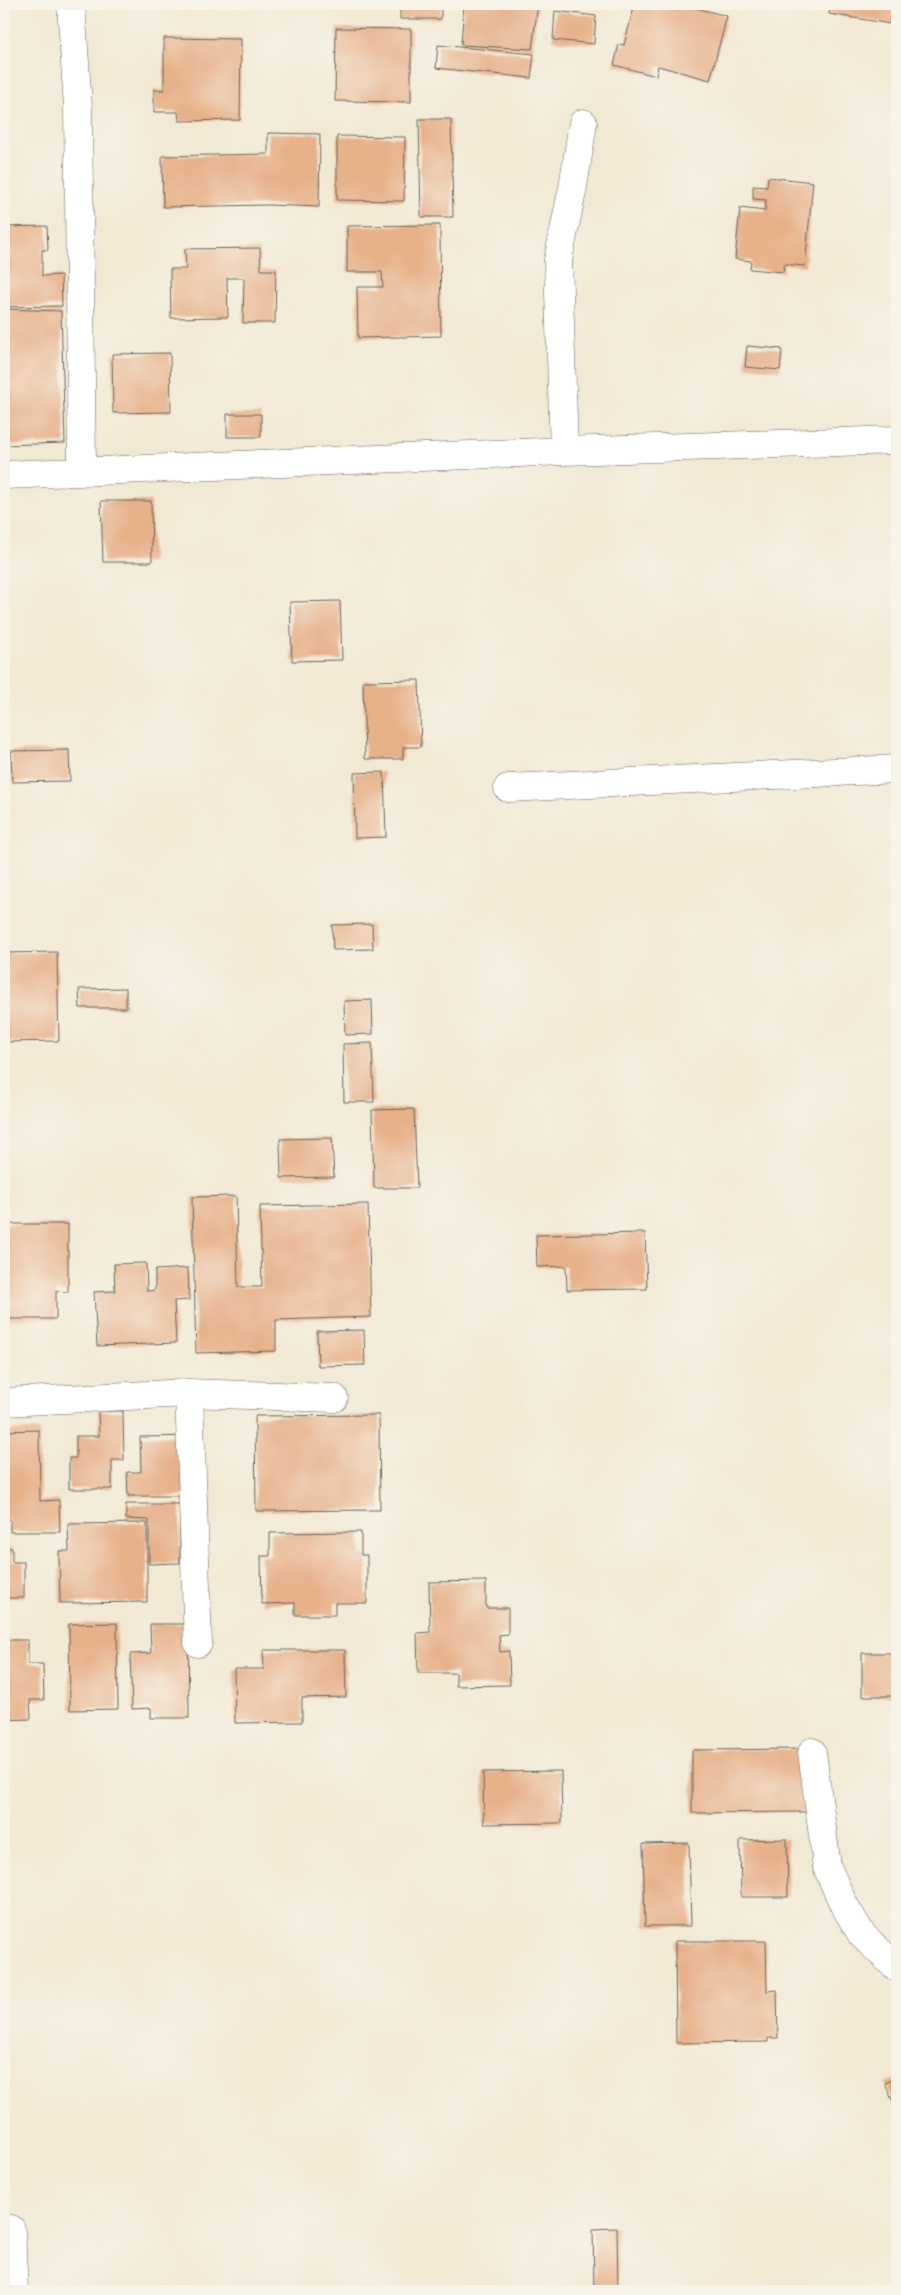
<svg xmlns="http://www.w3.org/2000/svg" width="901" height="2295" viewBox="0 0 901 2295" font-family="'Architects Daughter',sans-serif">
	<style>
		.building { fill: #e7b18a }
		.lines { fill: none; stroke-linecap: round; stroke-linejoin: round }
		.street-casing { stroke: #67645c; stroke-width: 29 }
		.street { stroke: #fff; stroke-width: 28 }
	</style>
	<rect width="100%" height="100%" fill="#f7f3e8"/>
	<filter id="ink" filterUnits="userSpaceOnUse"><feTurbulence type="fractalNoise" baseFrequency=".02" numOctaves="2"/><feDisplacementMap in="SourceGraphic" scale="10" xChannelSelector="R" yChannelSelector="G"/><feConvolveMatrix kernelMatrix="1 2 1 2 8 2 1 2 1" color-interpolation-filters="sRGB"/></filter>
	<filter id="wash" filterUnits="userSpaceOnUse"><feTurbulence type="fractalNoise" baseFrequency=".0096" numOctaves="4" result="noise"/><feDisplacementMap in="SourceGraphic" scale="20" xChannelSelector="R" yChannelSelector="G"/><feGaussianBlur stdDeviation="1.12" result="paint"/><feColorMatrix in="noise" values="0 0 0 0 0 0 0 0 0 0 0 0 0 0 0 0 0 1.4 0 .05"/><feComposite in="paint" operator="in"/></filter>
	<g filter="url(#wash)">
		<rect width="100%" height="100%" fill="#f2e9d4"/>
		<g id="blocks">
			<path class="building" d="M400,4H441V19H400Z
				M464,4H538L532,49L461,45Z
				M635,4H680L727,16L710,80L658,66L656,76L614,65L619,44L624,45Z
				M831,4H897V25L829,14Z
				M555,11L596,16L594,44L553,40Z
				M336,28L411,29V102L335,101Z
				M164,38L241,39L240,120L179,121L178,112H154V90H164Z
				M438,45L534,54L531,78L436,68Z
				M419,119H451L453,217H421Z
				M268,133L320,134L319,207L268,205L163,207L162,156L268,154Z
				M337,136L405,137L404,201L337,200Z
				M768,177L813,182L805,266L784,264L783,272L750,269L751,261L735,259L740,208L765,211L766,200L753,199V186L767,187Z
				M440,225L441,336L358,338L357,287H383L382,272H347V226Z
				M47,226L48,250H42V276L61,275L62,306L4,307V227Z
				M260,248L261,270H276L275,323H243L244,278H227L228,317L171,318L170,269H186L185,249Z
				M4,309L61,311L65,443L4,445Z
				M747,346L782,349L780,370L745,367Z
				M170,353L171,412L113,413L112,354Z
				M227,414H261V437H227Z
				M101,501H151L152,562H103Z
				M340,601L342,660L292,661L290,602Z
				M419,680L421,747H403V759H365L363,681Z
				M69,750L70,781L12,782L11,751Z
				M384,772L386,837L355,838L354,773Z
				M372,924L373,949L333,950L332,925Z
				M57,952L59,1041L4,1042V953Z
				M126,988V1008H80L79,989Z
				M372,1000L373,1034L345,1035L344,1001Z
				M372,1043L374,1102H344L343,1044Z
				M414,1109L417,1188H374L372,1110Z
				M332,1138L334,1177L281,1178L280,1139Z
				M236,1196L238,1287H262L260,1206L368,1204L371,1317L276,1320V1351L196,1353L192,1197Z
				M4,1224H68V1292L56,1291V1319H4Z
				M645,1233L647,1289L567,1290L566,1266L537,1267L536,1235Z
				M146,1263L147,1291L155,1290V1270L188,1268L189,1300L174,1301L176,1343L97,1346L94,1292L115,1291L114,1264Z
				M364,1330L365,1365L318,1366L317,1331Z
				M98,1411H123L124,1460H112V1489H69V1458H76V1436H99Z
				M379,1415L380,1510L256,1511L255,1416Z
				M39,1430L40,1501L59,1500L60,1532H10V1519H4V1431Z
				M197,1436L198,1496H128L127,1472H141L140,1437Z
				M126,1504H180V1563L149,1564V1520L126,1519Z
				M147,1523V1602L60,1603L59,1551H69L68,1524Z
				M361,1532V1555H367V1603H335V1615H295V1603L262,1604L261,1556H270V1533Z
				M4,1548H12V1562H24V1598H4Z
				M486,1581V1608H508V1634L499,1635L500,1652L509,1651L510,1685L456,1686V1673H418L417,1633L430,1632L429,1582Z
				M117,1623L118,1709L70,1710L69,1624Z
				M150,1624H188L189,1718H151V1708L132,1709L130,1654L151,1653Z
				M4,1640H28V1664H43L44,1700H30L31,1719L4,1720Z
				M263,1650H345L346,1697L302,1698V1722L235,1723L234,1669H264Z
				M862,1653H897V1696H862Z
				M805,1749L806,1812L692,1813V1750Z
				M561,1771L562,1823L484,1824L483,1772Z
				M787,1839L788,1897H741L740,1840Z
				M689,1843L691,1926H645L643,1844Z
				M675,1941H766L767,1991L777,1990L778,2038H768V2042L676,2043Z
				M897,2078V2112L885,2083Z
				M617,2228L618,2291H594L593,2229Z"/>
		</g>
	</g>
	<g filter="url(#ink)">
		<use href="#blocks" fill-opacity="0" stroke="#67645c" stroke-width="1"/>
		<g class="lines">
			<g class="street-casing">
				<path id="street" d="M71,4L78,107L82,472
					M564,451L558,260L573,187L583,123
					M4,475L564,451L897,440
					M508,788L897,769
					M189,1393L198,1643
					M4,1402L189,1393L334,1398
					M812,1752L827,1867L843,1903L862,1935L897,1968
					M11,2229L14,2291"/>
			</g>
			<use href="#street" class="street"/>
		</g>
	</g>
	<rect width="901" height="2295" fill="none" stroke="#f7f3e8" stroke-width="20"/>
</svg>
